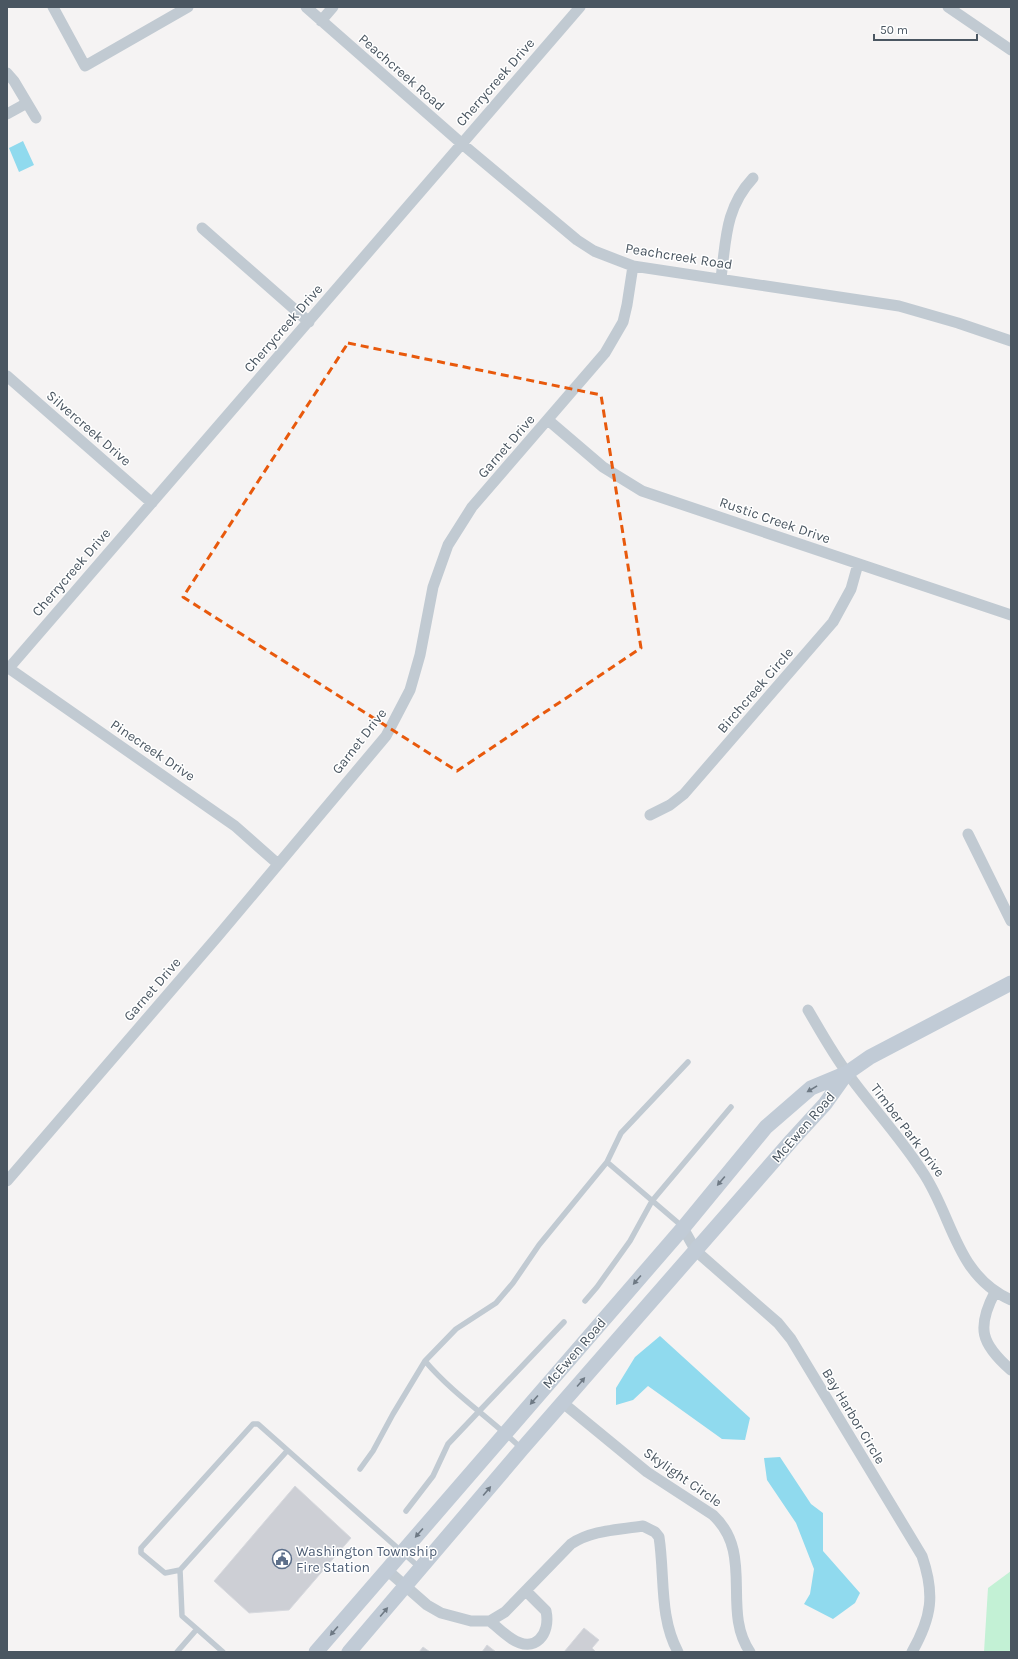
<svg xmlns="http://www.w3.org/2000/svg" width="1018" height="1659" viewBox="0 0 1018 1659" font-family="Karla,sans-serif">
	<style>
		.green { fill: #c3f1d5 }
		.water { fill: #90daee }
		.building { fill: #cdcfd5; stroke: #d7d9de }
		.lines { fill: none; stroke-linecap: round; stroke-linejoin: round }
		.lane { stroke: #c1cad2; stroke-width: 5.5 }
		.street { stroke: #c1cad2; stroke-width: 11 }
		.secondary { stroke: #c1cbd6; stroke-width: 15 }
		.oneway { fill: #6e7984 }
		.marked { fill: none; stroke: #e8590c; stroke-width: 3; stroke-dasharray: 8 5; stroke-linejoin: round }
		.labels { text-anchor: middle; stroke-width: 3; stroke-linejoin: round; paint-order: stroke }
		.street-label { font-size: 14px; fill: #4a5661; stroke: #fff }
		.service-label { font-size: 14px; fill: #4e5e75; stroke: #fff; text-anchor: start }
	</style>
	<rect width="100%" height="100%" fill="#f5f3f3"/>
	<path class="green" d="M1011,1571V1652H984L988,1588Z"/>
	<path class="water" d="M23,141L34,165L19,172L9,148Z
		M660,1336L750,1418L745,1440L722,1439L648,1386L633,1400L616,1405V1388L635,1357Z
		M780,1457L811,1504L823,1513V1551L860,1593L855,1603L833,1619L804,1604L810,1594L814,1569L796,1523L767,1480L764,1458Z"/>
	<path class="building" d="M295,1486L351,1538L289,1610L249,1613L214,1581Z
		M584,1628L599,1640L592,1648L596,1652H564Z
		M487,1645L496,1652H482Z
		M423,1647L430,1652H419Z"/>
	<g class="lines">
		<path class="lane" d="M607,1162L683,1227
			M585,1301L597,1287L630,1241L652,1201L731,1107
			M425,1361C454,1395 490,1418 522,1449
			M360,1469L373,1451L393,1414L425,1361L456,1329L496,1303L513,1283L539,1245L607,1162L621,1133L688,1062
			M406,1511L433,1476L448,1444L564,1322
			M180,1570L165,1573L141,1553V1548L253,1424H258L419,1567
			M197,1629L182,1616L180,1570L287,1451
			M177,1652L197,1629L223,1652"/>
		<path class="street" d="M53,7L85,66L188,7
			M306,7L461,143L577,240L594,251L633,266L899,306L958,323L1011,341
			M948,7L1011,50
			M321,21L333,7
			M7,73L14,81L36,118
			M7,114L27,103
			M202,228L309,322
			M721,278C726,240 725,208 753,178
			M7,376L152,503
			M548,420L603,467L642,491L1011,615
			M7,667L235,826L278,864
			M9,668L580,7
			M650,815L670,805L684,794L833,622L851,589L858,564
			M968,834L1011,921
			M808,1010C821,1032 833,1054 848,1074C872,1107 900,1137 922,1171C953,1216 955,1275 1011,1300
			M7,1181L218,936L386,736L410,690L420,655L433,587L448,545L472,507L605,353L623,322L627,305L633,266
			M683,1228L696,1251L778,1323L791,1339L922,1556C935,1594 932,1617 912,1652
			M995,1292C976,1328 981,1344 1011,1370
			M563,1403L647,1472L713,1515C755,1554 721,1610 750,1652
			M387,1570L427,1605L441,1613L471,1621H490L505,1612L571,1544C592,1530 618,1530 643,1526L655,1532L659,1537C665,1576 659,1617 678,1652
			M490,1621C497,1627 504,1634 512,1639C535,1654 551,1634 546,1611L526,1591"/>
		<path class="secondary" d="M316,1652L683,1228L766,1127L811,1088L847,1073L870,1057L1011,983
			M349,1652L522,1449L792,1140L825,1104L847,1073"/>
	</g>
	<defs><path id="oneway-solid" d="M-6-.8H1V-3.2L6.5 0L1 3.2V.8H-6Z"/></defs>
	<g class="oneway">
		<use href="#oneway-solid" transform="translate(812 1089) rotate(149)"/>
		<use href="#oneway-solid" transform="translate(721 1181) rotate(130)"/>
		<use href="#oneway-solid" transform="translate(637 1280) rotate(131)"/>
		<use href="#oneway-solid" transform="translate(581 1382) rotate(-49)"/>
		<use href="#oneway-solid" transform="translate(534 1400) rotate(131)"/>
		<use href="#oneway-solid" transform="translate(487 1491) rotate(-50)"/>
		<use href="#oneway-solid" transform="translate(419 1533) rotate(131)"/>
		<use href="#oneway-solid" transform="translate(384 1612) rotate(-50)"/>
		<use href="#oneway-solid" transform="translate(334 1631) rotate(131)"/>
	</g>
	<path class="marked" d="M348,343L601,395L641,648L457,771L183,597Z"/>
	<defs>
		<g id="civic-ring" transform="scale(1)"><circle r="9.5" fill="#fff" stroke="#5c6f8a" stroke-width="1.5"/><path d="M-.6-6.5H3V-4.5H.6V-3L4-1V1h2V6H-6V1h2V-1L-.6-3ZM-1.2 2.5V6h2.4V2.5Z" fill="#5c6f8a"/></g>
	</defs>
	<g fill-rule="evenodd">
		<use href="#civic-ring" x="282" y="1559"/>
	</g>
	<g class="labels">
		<g class="street-label">
			<text transform="translate(402 72) rotate(41)" y="5">Peachcreek Road</text>
			<text transform="translate(495 82) rotate(-49)" y="5">Cherrycreek Drive</text>
			<text transform="translate(679 256) rotate(9)" y="5">Peachcreek Road</text>
			<text transform="translate(283 328) rotate(-49)" y="5">Cherrycreek Drive</text>
			<text transform="translate(89 428) rotate(41)" y="5">Silvercreek Drive</text>
			<text transform="translate(506 446) rotate(-49)" y="5">Garnet Drive</text>
			<text transform="translate(775 520) rotate(19)" y="5">Rustic Creek Drive</text>
			<text transform="translate(71 572) rotate(-49)" y="5">Cherrycreek Drive</text>
			<text transform="translate(755 690) rotate(-49)" y="5">Birchcreek Circle</text>
			<text transform="translate(359 741) rotate(-52)" y="5">Garnet Drive</text>
			<text transform="translate(153 750) rotate(34)" y="5">Pinecreek Drive</text>
			<text transform="translate(152 989) rotate(-49)" y="5">Garnet Drive</text>
			<text transform="translate(803 1127) rotate(-49)" y="5">McEwen Road</text>
			<text transform="translate(908 1130) rotate(53)" y="5">Timber Park Drive</text>
			<text transform="translate(574 1353) rotate(-49)" y="5">McEwen Road</text>
			<text transform="translate(854 1416) rotate(59)" y="5">Bay Harbor Circle</text>
			<text transform="translate(683 1477) rotate(35)" y="5">Skylight Circle</text>
		</g>
		<g class="service-label">
			<text x="296" y="1556">Washington Township<tspan x="296" dy="16">Fire Station</tspan></text>
		</g>
	</g>
	<rect width="1018" height="1659" fill="none" stroke="#4a5661" stroke-width="16"/>
	<path d="M874 34v6h103v-6" fill="none" stroke="#4a5661" stroke-width="2"/>
	<text x="880" y="34" font-size="12" fill="#4a5661" stroke="#ffffff" stroke-width="3" paint-order="stroke">50 m</text>
</svg>
